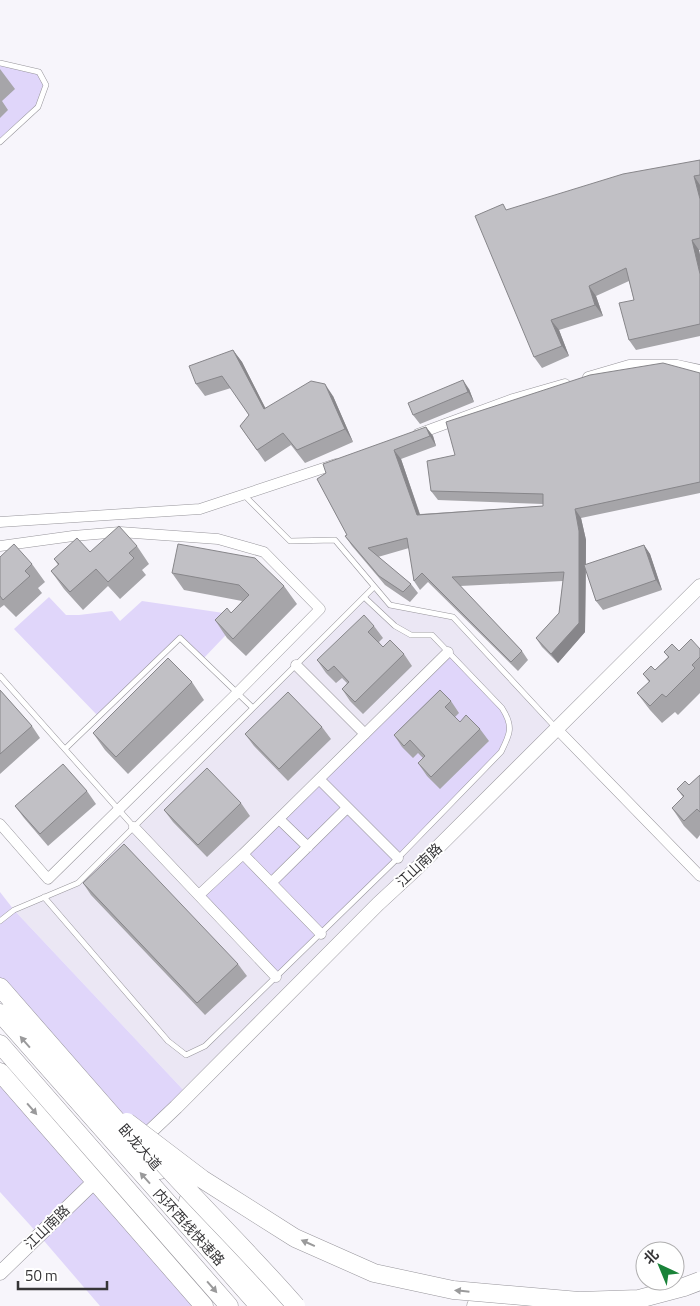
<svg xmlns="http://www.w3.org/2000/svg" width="700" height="1306" viewBox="0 0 700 1306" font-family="'Titillium Web','Noto Sans SC',sans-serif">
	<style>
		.built { fill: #ebe7f4 }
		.green { fill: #e0d6fa }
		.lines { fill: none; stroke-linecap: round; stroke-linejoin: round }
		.lane-casing { stroke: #97959b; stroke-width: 6 }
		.street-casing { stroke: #97959b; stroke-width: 11 }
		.secondary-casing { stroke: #97959b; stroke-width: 15 }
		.highway-casing { stroke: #97959b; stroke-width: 19 }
		.lane { stroke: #fff; stroke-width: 5 }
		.street { stroke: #fff; stroke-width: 10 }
		.secondary { stroke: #fff; stroke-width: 14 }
		.highway { stroke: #fff; stroke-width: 18 }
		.highway-bridge-casing { stroke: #97959b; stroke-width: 19; stroke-linecap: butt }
		.highway-bridge { stroke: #fff; stroke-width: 18 }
		.wall { fill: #a6a5a9 }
		.shaded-wall { fill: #87868a }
		.building { fill: #c1c0c5; stroke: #87868a }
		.oneway { fill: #9a9a9b }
		.labels { text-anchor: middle; stroke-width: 4; stroke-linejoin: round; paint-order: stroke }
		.street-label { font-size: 14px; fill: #363537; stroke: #fff }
	</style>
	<rect width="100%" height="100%" fill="#f7f5fb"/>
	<path class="built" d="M374,587L390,605L453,617L556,728L188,1095L14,910L78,883Z"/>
	<path class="green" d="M0,63L39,72L46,85L38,107L0,142Z
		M49,597L66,615H79L112,611L120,621L142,601L244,616L202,660L180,638L98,716L14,629Z
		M448,652L502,708L510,733L501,752L276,977L199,895Z
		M0,892L14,910L188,1095L137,1144L0,981Z
		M0,1072L204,1306H100L39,1235L0,1192Z"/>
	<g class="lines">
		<g class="lane-casing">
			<path id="lane" d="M0,63L39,72L46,85L38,107L0,142
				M244,495L290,541L335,540L390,605L453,617L556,728
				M0,676L134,827
				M65,749L180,638L253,708
				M44,897L168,1041L186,1055L205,1046L402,854L501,752C510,734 514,727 502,708L432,635H411L395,626L364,597
				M0,921L14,910L78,883L374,587"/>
		</g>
		<g class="street-casing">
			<path id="street" d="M588,377L629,365H677L700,370
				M418,434L513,399L565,384
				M0,522L200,509L336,464
				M0,546L73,536L120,532L218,539L264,552L320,609L237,693L48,879L0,824
				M296,665L365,734
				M556,728L700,876
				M319,779L398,858
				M279,819L308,847
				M134,827L276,977
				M243,854L321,934
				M271,883L347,808
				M199,895L243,854L448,652"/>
		</g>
		<g class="secondary-casing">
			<path id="secondary" d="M138,1143L176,1107L378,904L417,868L700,586
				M0,1273L95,1181"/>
		</g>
		<g class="highway-casing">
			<path id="highway" d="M0,987L160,1170
				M0,1013L259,1306
				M0,1044L229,1306
				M0,1072L204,1306
				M188,1201L279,1306
				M476,1306L493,1303L522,1302"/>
		</g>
		<use href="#lane" class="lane"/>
		<use href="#street" class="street"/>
		<use href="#secondary" class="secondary"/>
		<use href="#highway" class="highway"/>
		<g class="highway-bridge-casing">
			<path id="highway-bridge" d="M127,1122L202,1179L295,1238L374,1273L453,1290L579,1301L639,1299L684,1287L700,1281
				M154,1153C200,1205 250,1253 296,1306"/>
		</g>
		<use href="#highway-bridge" class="highway-bridge"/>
	</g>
	<path class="wall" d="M0,69L15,89L2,101L8,110L0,118Z
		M700,160V250H699L700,255V336L636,350L629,340L634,300L629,281L596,296L603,316L559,330L569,356L542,368L534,357L507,210Z
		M233,350L242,362L265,408L333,396L353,442L305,463L291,445L265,462L240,426L249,415L231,388L205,396L196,384Z
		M700,373V493L581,518L586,540V565L644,545L650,554L662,590L603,610L596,601L586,570L585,632L558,663L542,647L536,638L559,613L563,581L460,586L522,651L528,660L518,671L428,582L420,590L414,581L409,548L378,557L411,584L418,593L410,602L385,585L352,546L345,536L347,535L317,479L426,427L433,436L436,446L401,459L420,514L543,506V504L438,500L431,491L455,455Z
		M469,389L474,402L420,424L413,415Z
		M137,546L149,564L142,570L146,575L120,599L108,586L83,610L64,589L51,571L58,565L54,559L90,552Z
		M0,557L32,564L45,582L38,588L42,593L16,617L4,605L0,608Z
		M172,573L284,586L297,604L246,656L227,638L215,620L231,613L242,601L184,590Z
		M374,626L383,638L379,642L383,647L404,654L412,666L363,714L350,701L342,689L347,683L342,678L336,683L326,673L317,660Z
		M700,649V693L678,715L675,712L662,723L650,710L637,693L649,682L643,674L655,670L668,657L664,652Z
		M192,682L204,700L128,774L105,750L93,733Z
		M0,690L32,726L40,738L0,774Z
		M451,701L459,713L455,717L460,722L480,729L489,741L440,789L427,776L418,763L423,758L418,753L413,758L402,747L394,735Z
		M322,727L331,739L288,781L254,746L245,734Z
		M700,775V835L697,839L684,826L672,808L683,797L677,789L689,785Z
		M87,791L96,804L48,846L24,818L15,806Z
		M241,803L250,816L207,857L173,822L164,810Z
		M83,883L238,964L247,976L205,1015L91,895Z"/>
	<path class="shaded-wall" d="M694,176L700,185V199Z
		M692,240L699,250L700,255V274Z
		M589,286L596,296L603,316L595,305Z
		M551,320L559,330L569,356L562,346Z
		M233,350L242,362L272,421L264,409Z
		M463,380L469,389L474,402L468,392Z
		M325,384L333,396L353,442L345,429Z
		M426,427L433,436L436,446L430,436Z
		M394,450L401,459L423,524L417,515Z
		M575,509L581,518L586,540L585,632L558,663L551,654L579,531Z
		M644,545L650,554L662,590L656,580Z"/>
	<path class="building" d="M700,160V175L694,176L700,199V238L692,240L700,274V324L629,340L619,303L634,300L626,268L589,286L595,305L551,320L562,346L534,357L475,216L503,204L506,210L623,174Z
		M233,350L264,409L311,381L325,384L345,429L297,450L283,433L257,450L240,426L249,415L222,376L196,384L189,366Z
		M663,363L700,373V482L575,509L579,531V623L551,654L536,638L559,613L564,572L452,577L522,651L511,662L422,573L414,581L407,538L368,548L411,584L403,592L379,576L345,536L347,535L317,479L326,473L323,464L426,427L430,436L394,450L417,515L543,506V494L431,491L427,461L455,455L446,422L590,375Z
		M463,380L468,392L413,415L408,403Z
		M119,526L137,546L129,553L134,558L108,582L96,569L70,592L51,571L59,564L54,559L77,538L90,552Z
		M14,544L32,564L25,571L30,576L3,600L0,596V557Z
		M178,544L255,558L284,586L233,639L215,620L227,608L231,613L249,595L239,585L172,573Z
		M644,545L656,580L596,601L584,565Z
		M364,615L374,626L368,632L383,647L390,640L404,654L355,702L342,689L349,682L334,666L328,671L317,660Z
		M691,639L700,649V657L692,665L695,668L666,697L662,694L650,706L637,693L650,681L643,674L651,666L655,670L669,657L664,652L672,644L679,651Z
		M168,658L192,682L116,757L93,733Z
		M0,690L32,726L0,754Z
		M440,690L451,701L445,707L460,722L466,715L480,729L431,777L418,763L425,756L410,740L404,746L394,735Z
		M288,692L322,727L279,769L245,734Z
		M63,764L87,791L40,834L15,806Z
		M207,768L241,803L198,845L164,810Z
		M700,775V812L697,809L684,821L672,808L684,796L677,789L685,781L689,785Z
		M124,844L238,964L197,1003L83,883Z"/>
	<defs><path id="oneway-solid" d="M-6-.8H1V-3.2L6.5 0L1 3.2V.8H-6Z" transform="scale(1.25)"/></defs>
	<g class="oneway">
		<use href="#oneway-solid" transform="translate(25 1042) rotate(-131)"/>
		<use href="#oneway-solid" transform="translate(32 1109) rotate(49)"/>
		<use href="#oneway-solid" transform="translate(145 1178) rotate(-132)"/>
		<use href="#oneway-solid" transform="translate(308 1243) rotate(-156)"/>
		<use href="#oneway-solid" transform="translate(212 1287) rotate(49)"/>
		<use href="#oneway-solid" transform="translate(462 1291) rotate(-174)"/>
	</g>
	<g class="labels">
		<g class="street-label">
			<text transform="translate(419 865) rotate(-43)" y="5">江山南路</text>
			<text transform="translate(140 1147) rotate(49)" y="5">卧龙大道</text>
			<text transform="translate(47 1227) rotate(-44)" y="5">江山南路</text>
			<text transform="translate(189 1227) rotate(48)" y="5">内环西线快速路</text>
		</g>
	</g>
	<g transform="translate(660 1266) rotate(316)"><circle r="24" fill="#ffffff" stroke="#afaeaf"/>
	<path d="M0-4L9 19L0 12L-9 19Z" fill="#1a8339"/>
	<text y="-8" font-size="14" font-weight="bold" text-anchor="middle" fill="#363537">北</text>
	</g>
	<path d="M18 1281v8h89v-8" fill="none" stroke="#363537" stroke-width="2.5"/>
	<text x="25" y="1281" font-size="15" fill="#363537" stroke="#ffffff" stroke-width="4" paint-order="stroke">50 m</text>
</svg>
